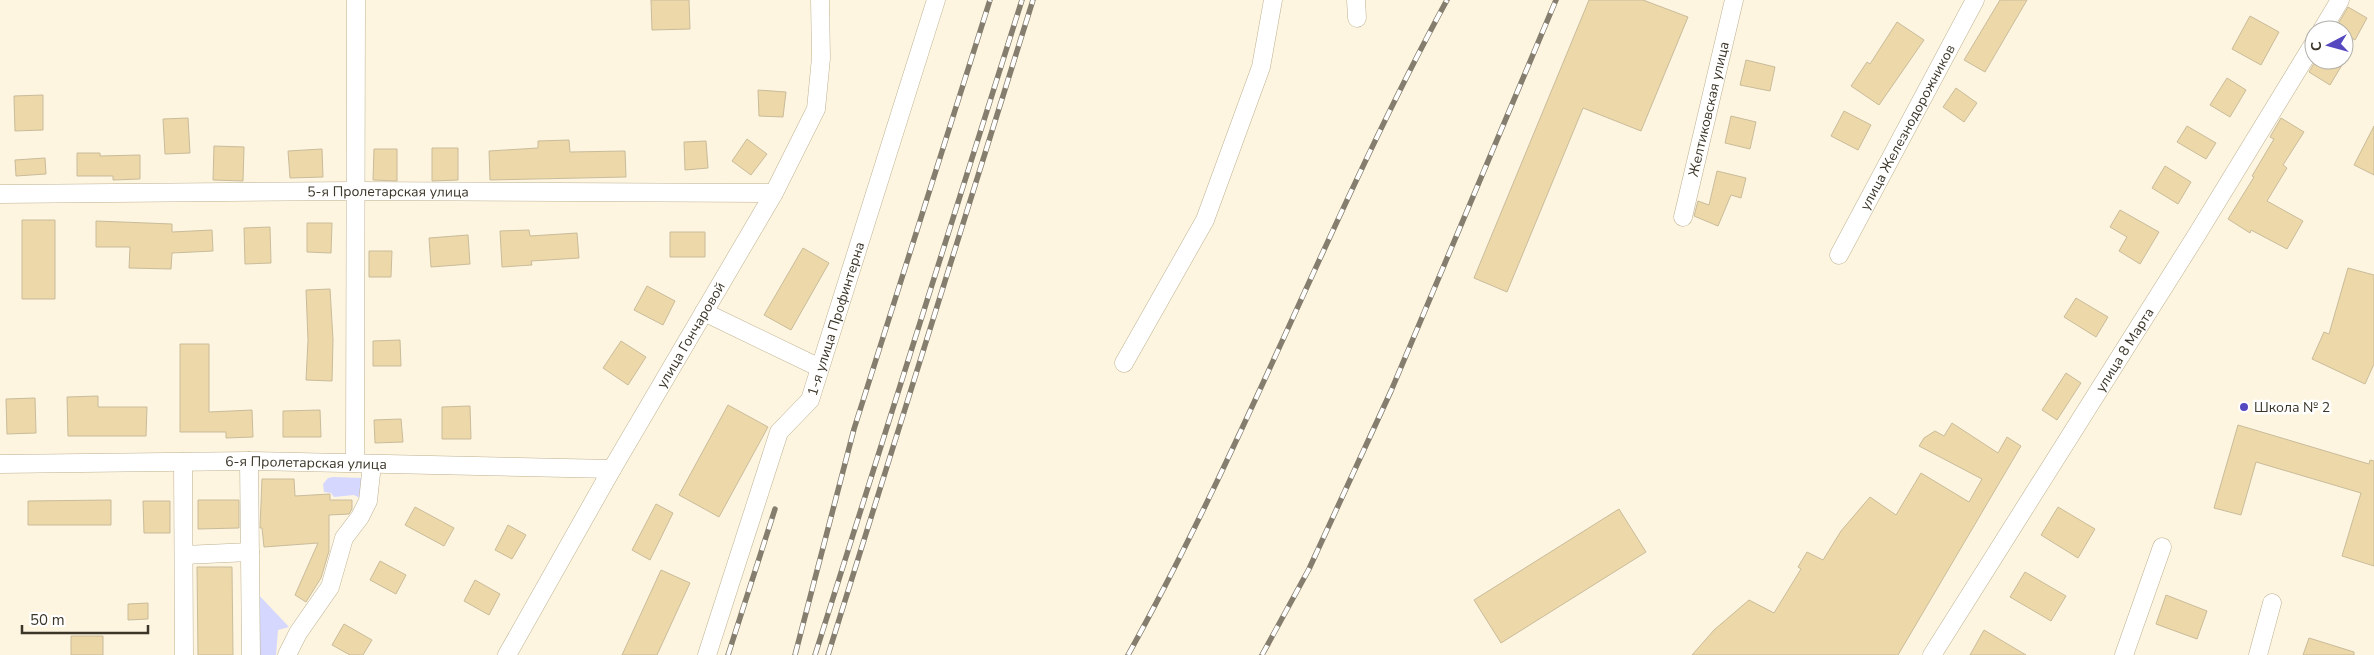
<svg xmlns="http://www.w3.org/2000/svg" width="2374" height="655" viewBox="0 0 2374 655" font-family="'Nunito Sans',sans-serif">
	<style>
		.green { fill: #d5d7fe }
		.building { fill: #ecd8a8; stroke: #cabc9b }
		.lines { fill: none; stroke-linecap: round; stroke-linejoin: round }
		.minor-casing { stroke: #beb190; stroke-width: 19 }
		.minor { stroke: #fff; stroke-width: 18 }
		.rail-casing { stroke: #857e6e; stroke-width: 5.5 }
		.rail { stroke: #fff; stroke-width: 4; stroke-dasharray: 11; stroke-linecap: butt }
		.poi-dot { fill: #5649c0; stroke: #fff; stroke-width: 2 }
		.labels { text-anchor: middle; stroke-width: 5; stroke-linejoin: round; paint-order: stroke }
		.street-label { font-size: 14px; fill: #3c3629; stroke: #fff }
		.poi-label { font-size: 14px; fill: #3c3629; stroke: #fff; text-anchor: start }
	</style>
	<rect width="100%" height="100%" fill="#fdf5e0"/>
	<path class="green" d="M333,477L363,478L360,498L354,495L334,497L331,493L324,492L323,484L328,478Z
		M255,591L289,627L278,630L276,655H255Z"/>
	<path class="building" d="M651,0H689L690,29L652,30Z
		M1589,0H1643L1688,17L1641,131L1583,108L1507,292L1474,278Z
		M2000,0H2027L1985,72L1964,60Z
		M2348,7L2367,18L2355,40L2344,34V30L2335,29Z
		M2250,16L2279,32L2261,65L2232,49Z
		M1897,22L1924,40L1879,105L1851,86L1867,62L1870,64Z
		M1746,60L1775,67L1770,91L1740,85Z
		M2316,60H2345L2330,85L2309,72Z
		M2227,78L2246,90L2230,117L2210,105Z
		M1956,88L1977,103L1964,122L1943,107Z
		M758,90L786,92L783,117L759,116Z
		M43,95V130L15,131L14,96Z
		M1844,111L1871,125L1858,150L1831,136Z
		M1731,116L1756,122L1750,149L1725,143Z
		M188,118L190,153L165,154L163,119Z
		M2281,118L2304,132L2283,165L2287,168L2267,201L2303,221L2287,249L2251,230L2250,233L2228,219L2254,177L2252,176L2274,139L2270,137Z
		M2187,126L2216,143L2206,159L2177,142Z
		M2374,126V175L2354,165Z
		M747,139L767,154L751,175L732,161Z
		M569,140L570,152L625,151L626,177L490,180L489,151L538,148V141Z
		M706,141L708,168L685,170L684,142Z
		M214,146L244,147L243,181L213,180Z
		M432,148H458V180L432,181Z
		M322,149L323,177L290,178L288,151Z
		M374,149H397V181L373,180Z
		M77,153H100V156L140,155V179L113,180V176H77Z
		M45,158L46,174L16,176L15,160Z
		M2165,166L2191,182L2178,204L2152,188Z
		M1717,171L1746,178L1741,198L1731,195L1718,226L1694,216L1698,201L1709,205Z
		M2120,210L2159,232L2140,264L2119,251L2127,237L2110,227Z
		M22,220H55V299H22Z
		M96,221L172,224V232L212,230L213,251L172,253L171,269L129,268L130,247H96Z
		M307,223H332L331,253L307,252Z
		M270,227L271,263L245,264L244,228Z
		M529,230L530,236L577,233L579,258L531,261L532,265L502,267L500,231Z
		M670,232H705V257H670Z
		M468,235L470,264L431,267L429,238Z
		M803,248L829,263L791,330L764,315Z
		M369,251H392L391,277H369Z
		M2348,268L2374,275V364L2365,384L2312,359L2324,332L2329,334Z
		M647,286L675,301L663,325L634,310Z
		M330,289L333,340L332,381L306,380L308,340L306,290Z
		M2076,298L2108,317L2096,337L2064,317Z
		M400,340L401,366H373V341Z
		M621,341L646,357L628,385L603,368Z
		M180,344H209V412L252,410L253,437L226,438V432H180Z
		M2066,373L2081,383L2057,420L2042,410Z
		M98,396V407H147L146,436H68L67,397Z
		M35,398L36,433L7,434L6,399Z
		M728,405L768,427L719,517L679,495Z
		M470,406L471,439H442V407Z
		M320,410L321,437H283V411Z
		M401,419L403,442L375,443L374,420Z
		M1952,423L1998,453L2007,437L2021,446L1898,655H1692L1714,630L1749,600L1774,613L1801,569L1798,567L1807,552L1823,560L1841,531L1870,497L1896,515L1921,473L1969,502L1982,479L1919,446L1924,438L1935,431L1944,436Z
		M2238,425L2369,464L2370,460L2374,461V566L2342,556L2361,493L2256,462L2241,515L2214,508Z
		M262,479H294L295,496L330,494V500H352V509L349,514L329,515V551L321,578L306,602L295,595L318,543L264,547L262,528H260Z
		M111,500V525H28V501Z
		M198,500H239V528L198,529Z
		M143,501H170V533H144Z
		M656,504L673,513L650,560L632,550Z
		M415,507L454,528L444,546L405,525Z
		M2058,507L2095,529L2078,558L2041,535Z
		M1619,509L1646,552L1501,643L1474,600Z
		M508,525L526,535L512,559L495,550Z
		M380,561L406,575L396,594L370,580Z
		M197,567H232L233,655H198Z
		M661,570L690,583L657,655H622Z
		M2025,572L2066,596L2051,621L2010,597Z
		M475,580L500,594L489,615L464,601Z
		M2166,595L2207,611L2197,639L2156,624Z
		M148,603V619L128,620V604Z
		M344,624L372,640L363,655H350L332,645Z
		M1984,630L2026,655H1970Z
		M71,636H103V655H71Z
		M2309,638L2354,652V655H2303Z"/>
	<g class="lines">
		<g class="minor-casing">
			<g id="minor">
				<path d="M1356,0L1357,18"/>
				<path d="M2322,30L2340,0"/>
				<path id="s1" d="M0,194L355,191L774,193"/>
				<path id="s2" d="M1683,217L1734,0"/>
				<path id="s3" d="M1839,255L1975,0"/>
				<path d="M704,312L818,367"/>
				<path d="M1124,363L1205,220L1261,67L1273,0"/>
				<path d="M249,461L251,655"/>
				<path d="M183,462L184,655"/>
				<path d="M355,463L356,0"/>
				<path id="s4" d="M0,464L249,461L612,469"/>
				<path d="M184,555L250,552"/>
				<path d="M287,655L298,633L330,587L344,538L360,517L368,501L372,464"/>
				<path id="s5" d="M507,655L612,469L774,193L816,109L821,58L820,0"/>
				<path id="s6" d="M707,655L779,432L810,400L936,0"/>
				<path id="s7" d="M1932,655L2196,236L2314,43"/>
				<path d="M2124,655L2162,547"/>
				<path d="M2258,655L2272,603"/>
			</g>
		</g>
		<use href="#minor" class="minor"/>
		<g class="rail-casing">
			<path id="rail" d="M728,655L775,509
				M795,655L854,429L990,0
				M815,655L1022,0
				M828,655L1033,0
				M1128,655C1246,443 1331,213 1447,0
				M1262,655L1309,569L1391,391L1556,0"/>
		</g>
		<use href="#rail" class="rail"/>
	</g>
	<circle class="poi-dot" cx="2244" cy="407" r="5"/>
	<g class="labels">
		<g class="street-label">
			<text dy="5" stroke="none"><textPath href="#s2" startOffset="111">Желтиковская улица</textPath></text>
			<text dy="5" stroke="none"><textPath href="#s3" startOffset="145">улица Железнодорожников</textPath></text>
			<text dy="5" stroke="none"><textPath href="#s1" startOffset="388">5-я Пролетарская улица</textPath></text>
			<text dy="5" stroke="none"><textPath href="#s6" startOffset="364">1-я улица Профинтерна</textPath></text>
			<text dy="5" stroke="none"><textPath href="#s5" startOffset="369">улица Гончаровой</textPath></text>
			<text dy="5" stroke="none"><textPath href="#s7" startOffset="361">улица 8 Марта</textPath></text>
			<text dy="5" stroke="none"><textPath href="#s4" startOffset="306">6-я Пролетарская улица</textPath></text>
		</g>
		<g class="poi-label">
			<text x="2254" y="412">Школа № 2</text>
		</g>
	</g>
	<g transform="translate(2329 45) rotate(264)"><circle r="24" fill="#ffffff" stroke="#b1afa9"/>
	<path d="M0-4L9 19L0 12L-9 19Z" fill="#5649c0"/>
	<text y="-8" font-size="14" font-weight="bold" text-anchor="middle" fill="#3c3629">С</text>
	</g>
	<path d="M22 625v8h126v-8" fill="none" stroke="#3c3629" stroke-width="2.5"/>
	<text x="30" y="625" font-size="15" fill="#3c3629" stroke="#ffffff" stroke-width="4" paint-order="stroke">50 m</text>
</svg>
